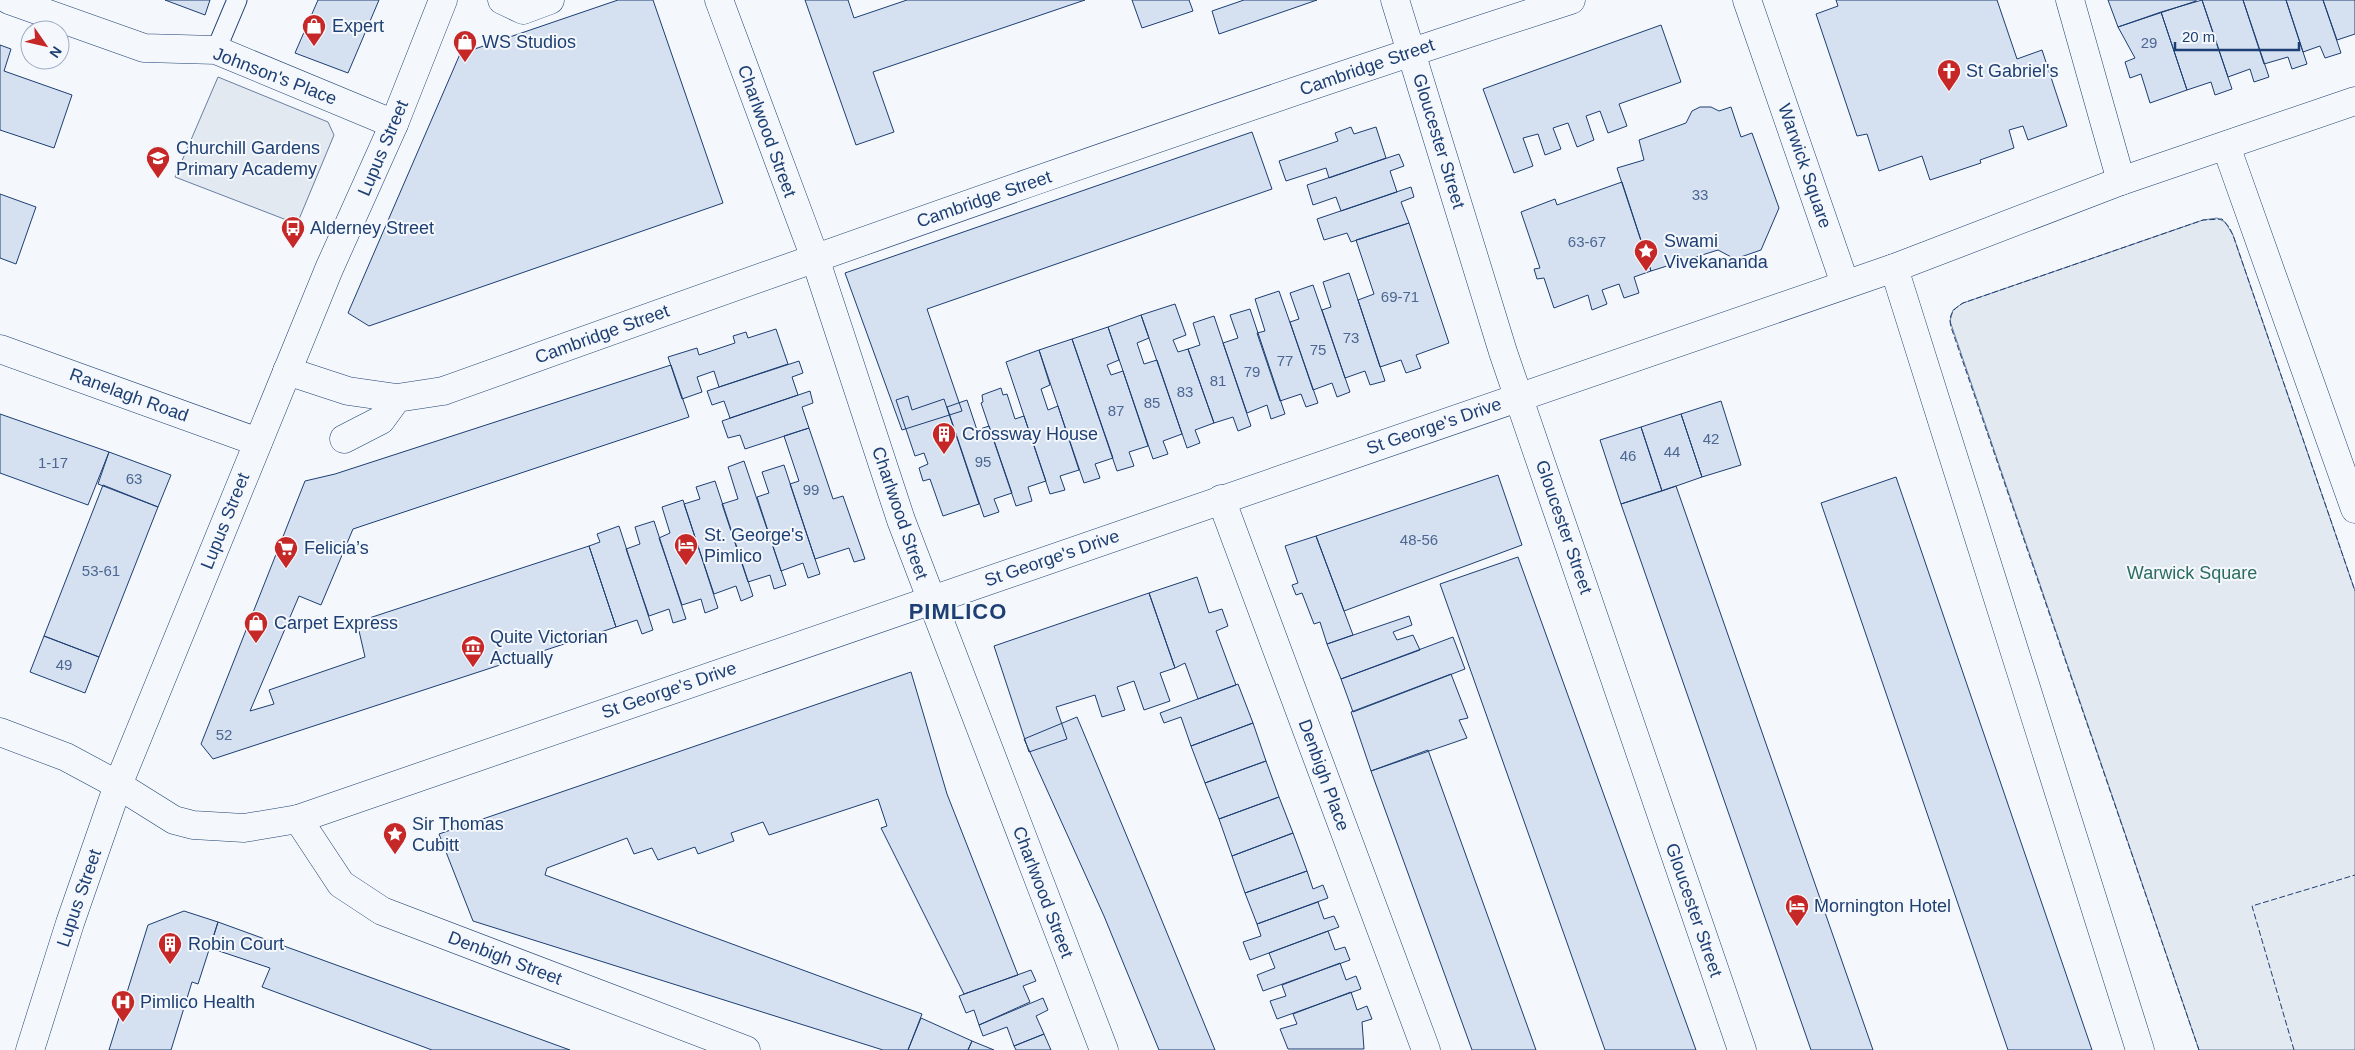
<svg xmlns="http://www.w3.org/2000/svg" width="2355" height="1050" viewBox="0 0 2355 1050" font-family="Arial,sans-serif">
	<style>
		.green { fill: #e3e9f0; stroke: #687fa3 }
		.building { fill: #d5e0f0; stroke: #1d3f73 }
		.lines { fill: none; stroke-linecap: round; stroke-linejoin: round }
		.service-casing { stroke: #1d3f73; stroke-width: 21 }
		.minor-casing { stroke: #1d3f73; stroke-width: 29 }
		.tertiary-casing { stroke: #1d3f73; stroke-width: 29 }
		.service { stroke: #f4f7fb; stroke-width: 19 }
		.minor { stroke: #f4f7fb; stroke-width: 28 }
		.tertiary { stroke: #f4f7fb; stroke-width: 28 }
		.fence { stroke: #1d3f73; stroke-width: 1; stroke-dasharray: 6 2.5; stroke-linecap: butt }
		.labels { text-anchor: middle; stroke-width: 4; stroke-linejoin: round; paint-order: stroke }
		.number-label { font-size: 15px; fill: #4b6792 }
		.poi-label { font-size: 18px; fill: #1d3f73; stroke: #f4f7fb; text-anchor: start }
		.street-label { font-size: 18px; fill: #1d3f73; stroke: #f4f7fb }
		.park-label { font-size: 18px; fill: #2c6c60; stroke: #f4f7fb }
		.district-label { font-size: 22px; font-weight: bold; letter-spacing: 1px; fill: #1d3f73; stroke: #f4f7fb }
	</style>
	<rect width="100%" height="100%" fill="#f4f7fb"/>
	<path class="green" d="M218,77L328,122L334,135L297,224L175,177Z
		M2217,218L2225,222L2233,235L2355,591V1050H2199L1950,321L1953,310L1963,303L2203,220Z"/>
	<path class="building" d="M165,0H210L205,15Z
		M318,0H379L348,73L295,53Z
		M618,0H653L723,203L369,326L348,313L460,54Z
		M805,0H848L854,18L907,0H1085L873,72L894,132L856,145Z
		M1132,0H1189L1193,11L1142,28Z
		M1244,0H1317L1219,34L1212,11Z
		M1836,0H1997L2017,59L2042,50L2067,126L2028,140L2023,126L2009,130L2014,148L1980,160L1981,163L1930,180L1922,156L1879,171L1867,134L1857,136L1816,14L1838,6Z
		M2108,0H2196V1L2118,27Z
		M2202,0L2232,89L2215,95L2211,82L2187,90L2161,12Z
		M2202,0H2243L2269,77L2254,82L2250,69L2228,77Z
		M2243,0H2286L2307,64L2292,69L2288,57L2264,64Z
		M2286,0H2323L2341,53L2325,58L2320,46L2303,52Z
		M2323,0H2355V34L2337,40Z
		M2161,12L2187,90L2150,103L2141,74L2130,78L2125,62L2135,58L2118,27Z
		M1661,25L1681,82L1619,104L1627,126L1608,133L1600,111L1586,116L1594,140L1577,147L1568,123L1553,128L1561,149L1545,155L1538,134L1523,138L1533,166L1514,173L1483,89Z
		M0,45L11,49L4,71L72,95L54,148L0,130Z
		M1700,107H1711L1719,111L1731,107L1741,137L1752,133L1779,208L1761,250L1735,259L1718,250L1651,271L1617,168L1644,160L1639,140L1686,123L1692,111Z
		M1351,127L1354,134L1376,127L1386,158L1329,178L1326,168L1286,181L1279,161L1338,141L1335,133Z
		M1252,132L1272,189L927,309L962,411L902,430L845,273Z
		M1399,154L1404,166L1390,171L1397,192L1341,211L1336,197L1313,205L1307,185Z
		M1622,182L1651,271L1634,277L1639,293L1624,298L1619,284L1602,290L1607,304L1592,310L1588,295L1554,308L1544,278L1537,279L1534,269L1540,268L1521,212L1555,199L1557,205Z
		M1411,187L1414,197L1401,202L1409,223L1351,242L1347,233L1324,240L1317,219Z
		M0,194L36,207L16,264L0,258Z
		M1409,223L1449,343L1416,355L1421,368L1406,373L1401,360L1380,367L1358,300L1374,294L1356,240Z
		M1349,273L1385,381L1370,385L1365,371L1345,378L1322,310L1331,307L1323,282Z
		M1313,285L1350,392L1337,397L1332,383L1313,390L1290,322L1299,319L1290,293Z
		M1279,291L1318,403L1306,407L1301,394L1280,401L1257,333L1265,331L1255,299Z
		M1175,304L1186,335L1173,340L1178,352L1188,349L1214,423L1195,430L1200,443L1187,448L1141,315Z
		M1250,309L1285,414L1271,419L1267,405L1247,413L1223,343L1238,338L1230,315Z
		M1141,315L1149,338L1137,343L1144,364L1157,360L1182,434L1163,441L1168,454L1153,459L1108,327Z
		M1214,316L1251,426L1238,431L1233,417L1214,423L1188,349L1200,345L1193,323Z
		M1108,327L1119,360L1107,365L1111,375L1123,371L1148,446L1129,452L1134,466L1117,471L1072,339Z
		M776,329L788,364L719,387L714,371L697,377L702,392L682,399L668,357L697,348L699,355L735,343L733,336L746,332L748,338Z
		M1072,339L1113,458L1095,464L1100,478L1084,483L1039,350Z
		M1039,350L1050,385L1041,389L1048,410L1058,406L1079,470L1060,476L1065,490L1050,494L1006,362Z
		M799,361L803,373L792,377L798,395L730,418L724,401L712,405L707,391Z
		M671,365L689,417L353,529L321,605L299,596L250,711L274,704L269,690L365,657L357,622L589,546L616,627L213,759L201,744L305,481L335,474Z
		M1001,388L1003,395L1007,394L1015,419L1024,416L1046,481L1028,487L1032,501L1016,506L981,403L983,402L982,395Z
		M810,391L813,403L802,407L809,428L745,449L740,435L728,438L722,421Z
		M908,396L912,410L944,399L979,504L943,516L930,479L923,481L919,468L928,464L924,453L915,456L896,400Z
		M967,400L977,430L989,426L1012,493L994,499L999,512L984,517L947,407Z
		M1721,401L1741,465L1702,477L1681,414Z
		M0,414L109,452L88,505L0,473Z
		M1681,414L1702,477L1662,491L1641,427Z
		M1641,427L1662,491L1621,504L1600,440Z
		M809,428L833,499L843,496L865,559L854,562L849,548L815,559L790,484L799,481L784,436Z
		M109,452L171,475L158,507L98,484Z
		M744,461L786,585L774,589L770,575L748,582L722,504L738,499L728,467Z
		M784,465L820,574L808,578L803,563L781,571L757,497L769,493L762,472Z
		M1498,475L1522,545L1344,611L1316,536Z
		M1896,477L2092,1050H2008L1821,503Z
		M715,481L753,596L741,601L736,586L714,594L684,504L700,499L696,487Z
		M103,485L158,507L99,657L44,636Z
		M1676,486L1873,1050H1811L1621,504Z
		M683,500L718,608L705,613L701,599L682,605L659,538L670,533L662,507Z
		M654,521L686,619L673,623L669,609L649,616L626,549L640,544L635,527Z
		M619,526L653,630L642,634L637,620L616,627L589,546L600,542L597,534Z
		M1316,536L1353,635L1327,644L1320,622L1314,624L1302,593L1296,595L1292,585L1298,583L1285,546Z
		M1518,557L1696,1050H1605L1440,584Z
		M1197,577L1209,613L1222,609L1228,626L1216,631L1236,685L1198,699L1185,663L1175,668L1149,593Z
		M1149,593L1175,668L1160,673L1170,701L1144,710L1134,681L1117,687L1125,710L1102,717L1095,695L1056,707L1067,739L1029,752L994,646Z
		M1409,616L1412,625L1393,632L1397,640L1413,635L1420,650L1341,679L1327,644Z
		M44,636L99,657L85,693L30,672Z
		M1453,637L1465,669L1353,712L1341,679Z
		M911,672L947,794L1018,975L964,994L881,828L887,826L878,799L769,835L763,822L731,833L734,841L698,854L695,847L658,860L652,848L634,854L627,838L547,868L545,875L922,1014L908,1050H883L473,921L439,834Z
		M1451,674L1468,718L1459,720L1467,738L1371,771L1351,712Z
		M1238,684L1253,723L1191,746L1181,717L1164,723L1160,713Z
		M1077,717L1151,894L1215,1050H1159L1104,916L1024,739Z
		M1253,723L1266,761L1205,783L1191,746Z
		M1428,750L1536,1050H1472L1371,771Z
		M1266,761L1279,797L1219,819L1205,783Z
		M1279,797L1293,833L1232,856L1219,819Z
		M1293,833L1307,871L1245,893L1232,856Z
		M1307,871L1313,889L1323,885L1328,898L1257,924L1245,893Z
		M1318,902L1324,919L1334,916L1339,927L1250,960L1243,942L1261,936L1257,924Z
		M184,911L218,922L198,984L192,982L171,1050H109L148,925Z
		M218,922L570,1050H432L262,987L270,968L210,948Z
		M1328,931L1335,950L1345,947L1350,960L1263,991L1257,975L1275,968L1269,953Z
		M1340,963L1346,980L1356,976L1361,989L1277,1019L1270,1001L1286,996L1282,985Z
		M1031,970L1036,981L1023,986L1030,1002L979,1025L974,1010L966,1013L959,996Z
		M1351,992L1357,1010L1367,1006L1372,1019L1362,1022L1364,1049H1288L1280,1029L1297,1024L1293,1014Z
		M1043,998L1048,1010L1036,1016L1044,1034L1014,1046L1007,1027L983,1036L979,1025Z
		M921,1018L972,1041L968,1050H908Z
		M1044,1034L1051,1050H1016L1014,1046Z
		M972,1041L994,1050H968Z"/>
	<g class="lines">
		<g class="service-casing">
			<path id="service" d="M216,50L237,0"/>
		</g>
		<g class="minor-casing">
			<path id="minor" d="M9,0L144,48L216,50L394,124
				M502,0L523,10L550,0
				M719,0L815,258L901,520L1104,1050
				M1395,0L1503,352L1742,1050
				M1747,0L1845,284
				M2070,0L2121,181
				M2226,146L2355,509
				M1894,268L2140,1050
				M0,349L258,442
				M287,371L348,391L397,398L443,391C818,257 1193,122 1571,0
				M344,439L381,420L397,398
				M1221,499L1426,1050
				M298,819L341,884L382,911L746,1050"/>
		</g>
		<g class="tertiary-casing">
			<path id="tertiary" d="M0,732L66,757L118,785L174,820L193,825L244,828L298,819L1894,268L2121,181L2355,101
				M30,1050L70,923L118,785L329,269L394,124L443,0"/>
		</g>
		<use href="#service" class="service"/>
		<use href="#minor" class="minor"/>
		<use href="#tertiary" class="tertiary"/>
		<path class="fence" d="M2199,1050L1951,327C1948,315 1953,309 1963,303L2203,220L2222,219L2229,227L2233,235L2355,591
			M2294,1050L2252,906L2355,875"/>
	</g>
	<defs>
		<g id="shop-pin" transform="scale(1.25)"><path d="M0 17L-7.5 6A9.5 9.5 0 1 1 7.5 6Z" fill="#c62828" stroke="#f4f7fb"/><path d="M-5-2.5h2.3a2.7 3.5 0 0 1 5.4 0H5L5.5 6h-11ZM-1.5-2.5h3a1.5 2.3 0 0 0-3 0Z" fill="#fff"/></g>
		<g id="church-pin" transform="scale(1.25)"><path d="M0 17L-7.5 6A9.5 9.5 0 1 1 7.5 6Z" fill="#c62828" stroke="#f4f7fb"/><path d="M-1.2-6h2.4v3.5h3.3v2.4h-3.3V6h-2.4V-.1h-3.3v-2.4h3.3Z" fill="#fff"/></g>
		<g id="school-pin" transform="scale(1.25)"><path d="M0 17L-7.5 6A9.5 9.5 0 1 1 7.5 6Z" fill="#c62828" stroke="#f4f7fb"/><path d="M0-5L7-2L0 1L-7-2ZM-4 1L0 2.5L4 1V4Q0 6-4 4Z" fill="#fff"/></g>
		<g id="bus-pin" transform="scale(1.25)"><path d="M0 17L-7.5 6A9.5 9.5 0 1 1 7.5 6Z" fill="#c62828" stroke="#f4f7fb"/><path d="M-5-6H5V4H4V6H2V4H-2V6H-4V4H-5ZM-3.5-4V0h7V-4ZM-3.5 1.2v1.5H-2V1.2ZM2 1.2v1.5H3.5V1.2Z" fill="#fff"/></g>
		<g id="sight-pin" transform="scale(1.25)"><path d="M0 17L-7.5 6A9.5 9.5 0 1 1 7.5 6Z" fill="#c62828" stroke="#f4f7fb"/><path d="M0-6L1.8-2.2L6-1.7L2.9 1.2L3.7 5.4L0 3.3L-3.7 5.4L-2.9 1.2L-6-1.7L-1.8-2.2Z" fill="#fff"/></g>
		<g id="building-pin" transform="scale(1.25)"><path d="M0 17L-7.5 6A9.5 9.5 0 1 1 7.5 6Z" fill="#c62828" stroke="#f4f7fb"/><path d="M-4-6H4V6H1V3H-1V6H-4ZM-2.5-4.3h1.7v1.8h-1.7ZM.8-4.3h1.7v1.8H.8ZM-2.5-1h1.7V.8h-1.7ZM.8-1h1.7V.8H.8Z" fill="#fff"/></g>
		<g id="hotel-pin" transform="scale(1.25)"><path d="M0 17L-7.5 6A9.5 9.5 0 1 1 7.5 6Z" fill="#c62828" stroke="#f4f7fb"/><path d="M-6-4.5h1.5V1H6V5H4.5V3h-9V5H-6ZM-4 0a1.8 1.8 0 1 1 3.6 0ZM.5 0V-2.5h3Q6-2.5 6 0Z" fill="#fff"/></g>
		<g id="supermarket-pin" transform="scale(1.25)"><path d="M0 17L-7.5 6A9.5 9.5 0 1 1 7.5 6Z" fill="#c62828" stroke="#f4f7fb"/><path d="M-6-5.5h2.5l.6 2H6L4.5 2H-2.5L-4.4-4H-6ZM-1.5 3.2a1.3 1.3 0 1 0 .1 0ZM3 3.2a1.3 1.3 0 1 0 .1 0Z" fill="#fff"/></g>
		<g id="museum-pin" transform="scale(1.25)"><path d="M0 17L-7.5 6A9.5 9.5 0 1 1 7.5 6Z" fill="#c62828" stroke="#f4f7fb"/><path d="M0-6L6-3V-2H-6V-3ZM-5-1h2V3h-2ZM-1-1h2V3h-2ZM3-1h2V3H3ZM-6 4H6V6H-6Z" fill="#fff"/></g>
		<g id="hospital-pin" transform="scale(1.25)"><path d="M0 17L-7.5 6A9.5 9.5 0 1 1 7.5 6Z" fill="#c62828" stroke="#f4f7fb"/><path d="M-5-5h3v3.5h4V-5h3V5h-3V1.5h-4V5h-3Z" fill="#fff"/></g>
	</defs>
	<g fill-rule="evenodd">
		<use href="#shop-pin" x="314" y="26"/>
		<use href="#shop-pin" x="465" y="42"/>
		<use href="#church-pin" x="1949" y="71"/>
		<use href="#school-pin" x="158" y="158"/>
		<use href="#bus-pin" x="293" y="228"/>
		<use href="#sight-pin" x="1646" y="251"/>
		<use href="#building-pin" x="944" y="434"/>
		<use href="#hotel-pin" x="686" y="545"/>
		<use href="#supermarket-pin" x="286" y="548"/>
		<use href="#shop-pin" x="256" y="623"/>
		<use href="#museum-pin" x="473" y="647"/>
		<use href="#sight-pin" x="395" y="834"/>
		<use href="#hotel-pin" x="1797" y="906"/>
		<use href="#building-pin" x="170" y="944"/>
		<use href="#hospital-pin" x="123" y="1002"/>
	</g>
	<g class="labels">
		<g class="number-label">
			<text x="2149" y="48">29</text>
			<text x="1700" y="200">33</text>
			<text x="1587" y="247">63-67</text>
			<text x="1400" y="302">69-71</text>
			<text x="1351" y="343">73</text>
			<text x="1318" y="355">75</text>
			<text x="1285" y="366">77</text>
			<text x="1252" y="377">79</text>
			<text x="1218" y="386">81</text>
			<text x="1185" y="397">83</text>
			<text x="1152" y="408">85</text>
			<text x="1116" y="416">87</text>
			<text x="1711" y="444">42</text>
			<text x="1672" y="457">44</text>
			<text x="1628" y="461">46</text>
			<text x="983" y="467">95</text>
			<text x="53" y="468">1-17</text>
			<text x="134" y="484">63</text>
			<text x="811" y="495">99</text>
			<text x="1419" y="545">48-56</text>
			<text x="101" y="576">53-61</text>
			<text x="64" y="670">49</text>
			<text x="224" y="740">52</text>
		</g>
		<g class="poi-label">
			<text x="332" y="32">Expert</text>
			<text x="482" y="48">WS Studios</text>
			<text x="1966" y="77">St Gabriel's</text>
			<text x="176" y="154">Churchill Gardens<tspan x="176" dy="21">Primary Academy</tspan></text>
			<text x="310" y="234">Alderney Street</text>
			<text x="1664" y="247">Swami<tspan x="1664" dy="21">Vivekananda</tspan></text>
			<text x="962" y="440">Crossway House</text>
			<text x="704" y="541">St. George's<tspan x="704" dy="21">Pimlico</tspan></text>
			<text x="304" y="554">Felicia’s</text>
			<text x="274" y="629">Carpet Express</text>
			<text x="490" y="643">Quite Victorian<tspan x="490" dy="21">Actually</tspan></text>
			<text x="412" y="830">Sir Thomas<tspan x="412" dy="21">Cubitt</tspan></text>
			<text x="1814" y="912">Mornington Hotel</text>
			<text x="188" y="950">Robin Court</text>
			<text x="140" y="1008">Pimlico Health</text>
		</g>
		<g class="street-label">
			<text transform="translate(1367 67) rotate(-19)" y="6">Cambridge Street</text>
			<text transform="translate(275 76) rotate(21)" y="6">Johnson's Place</text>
			<text transform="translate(767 131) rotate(70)" y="6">Charlwood Street</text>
			<text transform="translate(1439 141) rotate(73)" y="6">Gloucester Street</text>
			<text transform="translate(383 148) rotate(-67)" y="6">Lupus Street</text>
			<text transform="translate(1805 166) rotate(71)" y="6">Warwick Square</text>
			<text transform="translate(984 199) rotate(-19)" y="6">Cambridge Street</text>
			<text transform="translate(602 334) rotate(-20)" y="6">Cambridge Street</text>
			<text transform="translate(129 395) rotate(20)" y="6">Ranelagh Road</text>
			<text transform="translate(1434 426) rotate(-19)" y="6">St George's Drive</text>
			<text transform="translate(900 513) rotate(71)" y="6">Charlwood Street</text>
			<text transform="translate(225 521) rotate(-68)" y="6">Lupus Street</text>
			<text transform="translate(1564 527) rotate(71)" y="6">Gloucester Street</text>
			<text transform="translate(1052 558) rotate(-19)" y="6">St George's Drive</text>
			<text transform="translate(669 690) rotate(-19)" y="6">St George's Drive</text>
			<text transform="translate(1324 775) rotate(70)" y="6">Denbigh Place</text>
			<text transform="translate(1043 892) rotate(69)" y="6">Charlwood Street</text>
			<text transform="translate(79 898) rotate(-71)" y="6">Lupus Street</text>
			<text transform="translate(1694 910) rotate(71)" y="6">Gloucester Street</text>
			<text transform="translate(505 958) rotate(21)" y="6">Denbigh Street</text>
		</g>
		<g class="park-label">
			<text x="2192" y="579">Warwick Square</text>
		</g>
		<g class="district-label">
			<text x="958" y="619">PIMLICO</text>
		</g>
	</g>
	<g transform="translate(45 45) rotate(124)"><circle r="24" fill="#f4f7fb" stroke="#9eadc5"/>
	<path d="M0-4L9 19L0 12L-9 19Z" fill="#c62828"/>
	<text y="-8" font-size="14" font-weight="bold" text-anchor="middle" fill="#1d3f73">N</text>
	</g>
	<path d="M2175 42v8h124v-8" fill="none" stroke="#1d3f73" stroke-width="2.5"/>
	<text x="2182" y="42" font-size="15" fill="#1d3f73" stroke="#f4f7fb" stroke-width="4" paint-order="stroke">20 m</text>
</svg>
